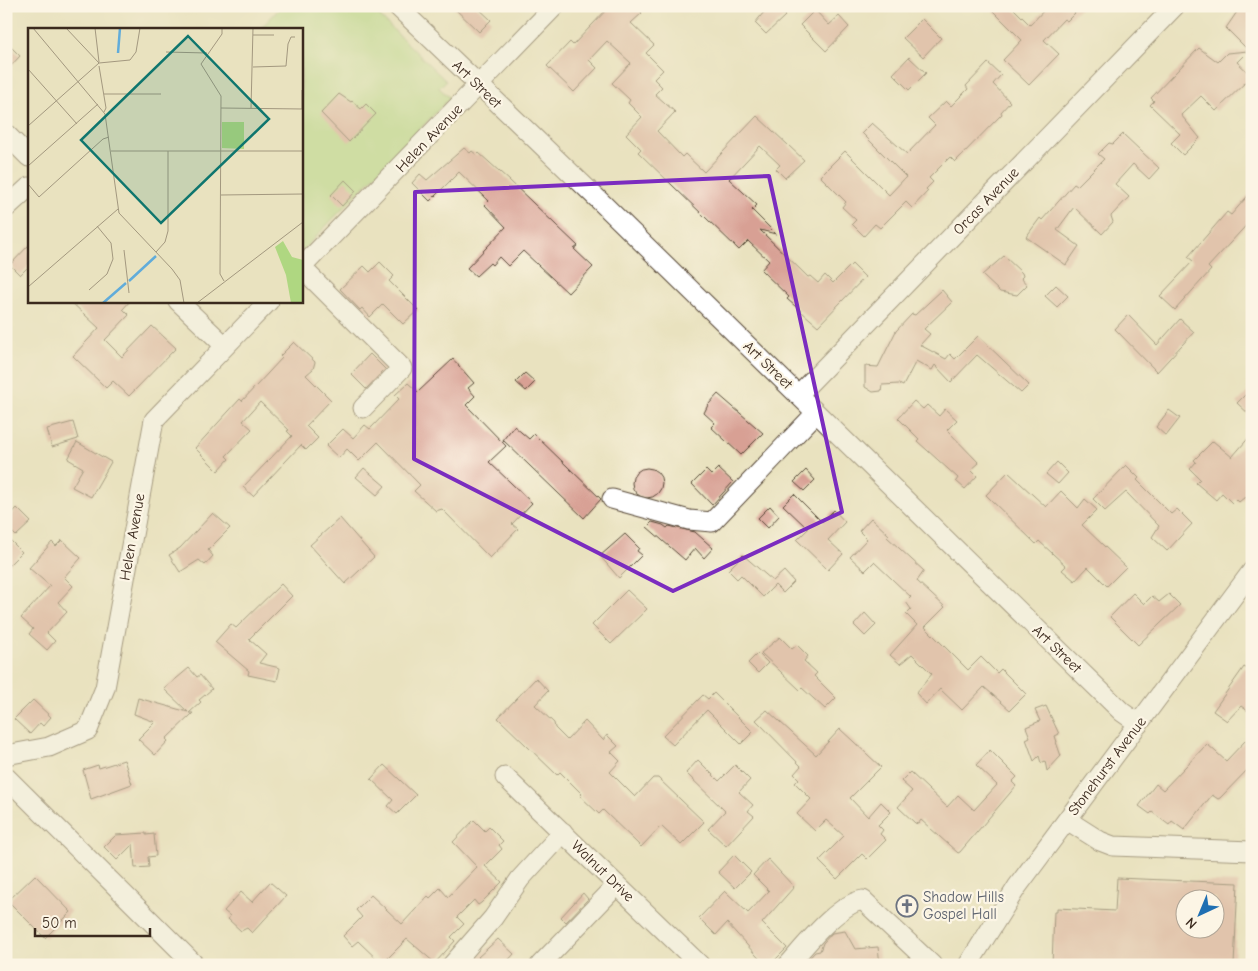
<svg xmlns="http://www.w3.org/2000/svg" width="1258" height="971" viewBox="0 0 1258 971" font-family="'Comic Neue',sans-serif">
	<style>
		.green { fill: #afd781; stroke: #758050 }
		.building { fill: #d8a094; fill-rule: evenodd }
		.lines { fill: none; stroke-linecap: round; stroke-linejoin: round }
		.minor-casing { stroke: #554636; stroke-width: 21 }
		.minor { stroke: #fff; stroke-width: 19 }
		.marked { fill: none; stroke: #7b2cbf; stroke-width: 4; stroke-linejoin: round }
		.labels { text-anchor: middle; stroke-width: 4.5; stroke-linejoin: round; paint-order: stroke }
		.street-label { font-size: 15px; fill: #3b2a1e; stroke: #fcf5e5 }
		.worship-label { font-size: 15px; fill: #5b616d; stroke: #fcf5e5; text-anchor: start }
		.inset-river { fill: none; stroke: #61acda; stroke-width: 2.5 }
		.inset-road { fill: none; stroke: #a3987f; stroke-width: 1 }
		.view { fill: #0f766e; fill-opacity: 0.15; stroke: #0f766e; stroke-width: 2.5 }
		.inset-edge { fill: none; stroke: #3b2a1e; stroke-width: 2.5 }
	</style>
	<rect width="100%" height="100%" fill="#fcf5e5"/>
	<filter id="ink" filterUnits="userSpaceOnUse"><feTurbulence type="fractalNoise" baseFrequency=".02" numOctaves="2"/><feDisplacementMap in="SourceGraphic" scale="10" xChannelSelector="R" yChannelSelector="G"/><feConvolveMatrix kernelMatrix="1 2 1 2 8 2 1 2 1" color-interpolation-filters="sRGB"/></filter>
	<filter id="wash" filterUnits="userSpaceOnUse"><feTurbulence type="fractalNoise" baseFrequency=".0096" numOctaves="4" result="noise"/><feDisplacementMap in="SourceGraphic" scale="20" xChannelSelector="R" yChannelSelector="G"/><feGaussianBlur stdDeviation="1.12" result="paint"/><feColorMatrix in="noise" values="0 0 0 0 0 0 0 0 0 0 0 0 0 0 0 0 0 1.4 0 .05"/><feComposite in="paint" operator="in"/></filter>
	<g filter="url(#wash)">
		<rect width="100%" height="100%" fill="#e9e2bf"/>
		<path class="green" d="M282,6H369L446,81L439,88L450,98L301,252V29H260Z"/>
		<g id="blocks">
			<path class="building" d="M452,6H476L491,20L479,32Z
				M610,6H635L642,13L631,23L654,45L646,53L663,70L654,79L662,87L655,94L675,112L657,131L682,157L685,154L704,172L757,116L804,160L785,178L776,169L780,165L760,146L729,179L757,205L752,210L776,234L760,230L808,277L810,276L818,283L825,275L833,283L852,264L865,277L818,326L787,299L789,297L761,270L769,261L748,241L739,250L638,152L641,149L626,134L642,117L628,103L630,100L612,83L631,63L607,41L589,60L597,68L574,92L547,66L570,42L573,45Z
				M769,6H775L785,16L766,34L755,23Z
				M988,6H1011L1030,25L1048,6H1082L1067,21L1064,19L1044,40L1059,54L1029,85L1003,60L1022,40Z
				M1241,6H1252V54L1226,28Z
				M815,10L829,25L839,16L849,27L826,51L800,25Z
				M922,19L941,38L923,57L903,38Z
				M6,42L20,56L6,71Z
				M1199,48L1218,62L1227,53L1248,51L1237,62L1252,76L1216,111L1201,96L1181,115L1200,138L1183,155L1171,143L1180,134L1150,105L1154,101L1151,98Z
				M909,57L926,73L909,90L893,74Z
				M988,63L1001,75L993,84L1010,102L1001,112L1002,114L955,162L950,157L929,178L933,182L926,189L928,191L912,208L906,202L880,228L875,224L864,236L852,224L856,220L842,207L846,202L820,176L845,151L889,195L906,177L862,133L872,123L907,154L935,125L928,118L946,101L951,106L968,89L966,86Z
				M339,94L351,102L352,101L361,109L366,104L376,114L349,142L321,113Z
				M1123,134L1159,168L1149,179L1133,164L1115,184L1129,197L1111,216L1113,222L1102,234L1074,207L1057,230L1079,246L1066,265L1026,237L1040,218L1042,220L1074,184L1077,186L1104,159L1098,154L1109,143L1113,144Z
				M464,148L470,153L472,151L477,155L479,153L510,181L578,246L574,249L593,267L568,293L523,251L508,266L499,257L492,265L490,263L476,276L467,268L506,227L485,205L489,201L459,172L430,201L412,183L420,174L427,180Z
				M345,180L356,191L342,206L331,195Z
				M1252,191V219L1208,267L1211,270L1175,310L1160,296L1193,261L1188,257L1227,212L1231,215Z
				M29,245V266L20,275L10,265Z
				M1004,256L1022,273L1023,276L1021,278L1027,285L1017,295L1000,292L982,275Z
				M380,262L394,276L389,281L418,310L403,324L383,304L370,317L362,308L360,310L340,289L364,266L370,272Z
				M1056,285L1068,296L1057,307L1045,296Z
				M942,290L952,302L924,329L930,334L920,345L946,359L950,354L955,359L978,336L1029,385L1021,393L977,355L951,382L935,365L932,370L916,361L903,386L899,384L882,385L881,391L873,392L865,387V366L878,367L896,331L912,314L915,315Z
				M70,301H130L123,309L129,315L105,340L122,357L152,326L176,348L129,396L113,381L106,388L73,356L99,328Z
				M1128,315L1157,345L1180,319L1194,332L1157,372L1115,329Z
				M294,342L315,362L313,369L306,375L331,400L306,426L318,438L306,450L301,445L253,496L243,487L292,436L287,431L289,430L260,402L243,421L252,429L226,456L229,459L218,471L195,448L240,399L242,401L282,358L280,356Z
				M370,354L385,369L366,389L351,374Z
				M453,359L474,383L468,388L475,396L466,405L506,446L489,462L532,503L512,524L518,529L490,558L442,509L436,511L414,491L420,485L378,442L359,461L347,449L339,458L326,446L343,429L353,438L365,425L370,429L399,399L395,395L408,383L418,392Z
				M525,373L535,382L526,391L516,382Z
				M1252,388V417L1237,403Z
				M718,394L763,433L741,455L711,427L715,423L704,413L708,405Z
				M914,401L923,409L927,405L939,416L945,409L957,420L947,430L979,463L971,470L977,476L965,489L956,481L958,478L917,441L919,439L898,418Z
				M1169,410L1180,418L1166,436L1156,427Z
				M73,422L78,439L52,447L47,429Z
				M514,426L529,439L534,434L601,499L584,518L503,440Z
				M1252,434V504L1245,497L1239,502L1236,499L1232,503L1222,493L1216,500L1196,483L1200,479L1190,469L1196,462L1194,460L1213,441L1232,457Z
				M77,442L111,462L91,497L72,487L83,468L68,459Z
				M1057,462L1068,473L1058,484L1046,474Z
				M1126,465L1139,478L1137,480L1171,514L1177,509L1192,524L1167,551L1152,537L1159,526L1126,492L1105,511L1093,499Z
				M364,468L385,486L377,495L356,477Z
				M718,468L733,482L712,505L692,484L706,470L711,475Z
				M632 483a15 15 0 1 1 30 0a15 15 0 1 1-30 0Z
				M806,470L815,480L804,491L794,482Z
				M1008,472L1046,507L1061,491L1078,508L1085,499L1097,510L1082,525L1126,567L1107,586L1088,567L1075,581L1062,570L1066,566L1039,541L1036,544L986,495Z
				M794,494L822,522L834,510L845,522L828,540L843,554L828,570L797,540L808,529L783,505Z
				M770,506L779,516L768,528L758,518Z
				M17,508L31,522L16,536L6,526V520Z
				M213,513L230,528L208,550L213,556L205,565L199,560L180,572L169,555L180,548Z
				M340,518L374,557L345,584L310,545Z
				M871,518L889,535L887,537L924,571L917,581L945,607L925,627L968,670L981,657L997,673L1001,669L1026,694L1010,710L984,687L962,710L940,689L926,704L916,693L932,674L912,654L900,664L890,655L917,625L906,614L911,609L906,602L911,597L874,562L865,571L850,557L867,539L859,531Z
				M652,522L663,525L667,528L669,526L695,532L713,548L704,558L695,548L685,560L647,527Z
				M625,534L639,548L637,551L642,555L619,578L600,556Z
				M6,536L22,552L6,568Z
				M62,540L81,558L64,577L73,586L58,602L67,612L47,633L55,641L47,650L29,634L33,629L21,618L50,586L29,568L52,542L56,546Z
				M743,555L773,581L784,571L794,582L783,593L775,585L763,597L741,575L737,579L728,570Z
				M281,584L292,596L249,639L266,654L259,663L280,668L277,681L248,675L249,671L215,642L231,624L236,628Z
				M627,590L647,609L611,644L592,625Z
				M1133,593L1144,604L1152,596L1159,602L1169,594L1180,605L1138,645L1110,617Z
				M865,613L876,625L865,636L854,625Z
				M780,637L792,649L797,645L808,656L804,661L817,673L814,676L836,698L825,709L802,688L800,690L761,653Z
				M758,653L768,663L758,673L748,663Z
				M1244,667L1252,671V714L1241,706L1227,721L1213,711Z
				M189,668L197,677L200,675L212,689L199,700L201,702L189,713H193L166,739L168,741L155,755L138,739L155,722L134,714L138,698L188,712L164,689Z
				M536,678L548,691L535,705L554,723L555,728L567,740L585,721L603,740L607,735L618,746L611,752L620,761L610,772L635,797L653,778H658L704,822L681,845L661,826L641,847L638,844L603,810L599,814L580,796L582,794L560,772L557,775L498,718Z
				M714,693L753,732L741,744L707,710L673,745L663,736L703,695L708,699Z
				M33,700L51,717L43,726L40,723L30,734L14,719Z
				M1046,706L1059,734L1055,736L1057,742H1056L1061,756L1047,771L1045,761L1041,763L1039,756L1034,761L1026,739L1030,737L1026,727L1040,721L1035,710Z
				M767,710L816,755L840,729L881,767L850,798L868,817L881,802L891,812L878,825L883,830L880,834L886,840L867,859L862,854L837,879L819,861L844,836L826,820L815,831L797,814L811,799L795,783L799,779L794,774L801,766L756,720Z
				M1246,740L1252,745V765L1220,798L1218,799L1212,795L1184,830L1172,821L1169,825L1152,812L1150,814L1139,806L1156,784L1163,790L1207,744L1226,761Z
				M990,750L1017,777L1012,782L1016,786L960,852L958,853L921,820L918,824L915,823L898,807L912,791L901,781L910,772L947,807L958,795L974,810L997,785L976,765Z
				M124,760L132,784L91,799L83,770L98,765L99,768Z
				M698,760L719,781L735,765L750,780L739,792L753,805L748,811L754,816L726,846L708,829L725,811L686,773Z
				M384,765L416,795L397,814L388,806L393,800L371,779Z
				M474,820L485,831L489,827L503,841L499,845L502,849L485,866L502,882L481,903L478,905L474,900L457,917L464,924L451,937L455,941L435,963L407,939L382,964L358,941L352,946L343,936L362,917L356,910L371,895L402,924L428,896L430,898L440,888L448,897L477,867L453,842Z
				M146,833V835L154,834L156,856L148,857L149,867L135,868L133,844L117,860L104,847L116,835Z
				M734,855L751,872L735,888L718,872Z
				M768,859L794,887L762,923L787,948L770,965H765L727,923L716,935L699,918L725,891L748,913L769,891L753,875Z
				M35,875L71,912L45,938L8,901Z
				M1117,878L1238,883L1234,965H1052L1054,912H1057V908L1115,911ZM1186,898H1216V928H1186Z
				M270,882L286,896L252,933L247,928L241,931L228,919L230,916L224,911L241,892L252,902Z
				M583,893L588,899L566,922L561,917Z
				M845,931L855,949L878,947L880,965H803L815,952L820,951L823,943L832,933Z
				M498,939L514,954L504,965H485L478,957Z"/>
		</g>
	</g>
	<g filter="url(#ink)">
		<use href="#blocks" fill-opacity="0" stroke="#554636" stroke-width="1"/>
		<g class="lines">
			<g class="minor-casing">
				<path id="minor" d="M397,6L602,203L1122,712L1139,724
					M6,134L29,157
					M6,208L29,187
					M301,268L555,6
					M302,268L402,368L363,408
					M178,301L225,346
					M798,395L1175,6
					M612,499L689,520L712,522L816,413
					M6,755L49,747L88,730L105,688L154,420L269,301
					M6,777L195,965
					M505,777L700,965
					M1067,820L1100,841L1113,846L1252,851
					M452,965L493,918L520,879L563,832
					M540,965L617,885
					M788,965C805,946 838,904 863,900L932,965
					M968,965L1017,887L1252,571"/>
			</g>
			<use href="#minor" class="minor"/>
		</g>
	</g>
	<path d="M0 0H1258V971H0ZM769,176L842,512L673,591L414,459L415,192Z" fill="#e9e2bf" fill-opacity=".55" fill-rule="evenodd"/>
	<path class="marked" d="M769,176L842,512L673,591L414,459L415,192Z"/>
	<defs>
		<g id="church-ring" transform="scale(1.125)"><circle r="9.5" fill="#fcf5e5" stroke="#6b7280" stroke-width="1.5"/><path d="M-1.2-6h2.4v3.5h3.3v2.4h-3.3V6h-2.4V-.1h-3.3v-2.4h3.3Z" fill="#6b7280"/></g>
	</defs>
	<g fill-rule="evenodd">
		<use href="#church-ring" x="907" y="906"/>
	</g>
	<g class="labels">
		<g class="street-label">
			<text transform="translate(477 84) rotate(44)" y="5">Art Street</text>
			<text transform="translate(429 138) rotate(-46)" y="5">Helen Avenue</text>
			<text transform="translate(986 201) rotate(-46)" y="5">Orcas Avenue</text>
			<text transform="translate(768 365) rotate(44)" y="5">Art Street</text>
			<text transform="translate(132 537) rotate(-80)" y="5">Helen Avenue</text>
			<text transform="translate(1057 649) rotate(44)" y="5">Art Street</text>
			<text transform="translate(1107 766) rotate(-53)" y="5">Stonehurst Avenue</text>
			<text transform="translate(603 871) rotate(44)" y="5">Walnut Drive</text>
		</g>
		<g class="worship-label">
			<text x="923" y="902">Shadow Hills<tspan x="923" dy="17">Gospel Hall</tspan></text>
		</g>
	</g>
	<g transform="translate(28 28)">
		<rect width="275" height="275" fill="#e9e2bf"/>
		<path d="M194,94H216V121L194,120ZM255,213L264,229L275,232V275H263L258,247L247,219Z" fill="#afd781"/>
		<path class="inset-river" d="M90,25L92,0M101,253L128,228M75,275L98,255"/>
		<path class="inset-road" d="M5,0L77,86L91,185L144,241L152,252L156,275M38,0L71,35M67,0L71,34M194,0V6L173,36L193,68L192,246L196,253M225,7H246M138,24L179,25M71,38L78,80L76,84M225,39L258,38L260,16L263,9H267M0,41L49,96M274,62V81M76,66H133M193,80L275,81M223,80L225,0M0,98L71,35L102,32L108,24L112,0M83,123H275M0,138L70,76M0,156L11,169L75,111L81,109M193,167L275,166M96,222L101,265M128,224L137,214L140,203V123M0,259L90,181M61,262L79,246L85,231L83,215L69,198M169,275L275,194"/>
		<path class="view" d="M160,8L241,91L133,195L53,112Z"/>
		<rect width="275" height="275" class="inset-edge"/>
	</g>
	<rect width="1258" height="971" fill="none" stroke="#fcf5e5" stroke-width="25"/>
	<g transform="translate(1200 914) rotate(224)"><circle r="24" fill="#fcf5e5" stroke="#afa495"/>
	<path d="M0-4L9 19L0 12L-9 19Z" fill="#1f6fb2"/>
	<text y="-8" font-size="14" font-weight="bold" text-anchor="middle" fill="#3b2a1e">N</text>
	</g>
	<path d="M35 928v8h115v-8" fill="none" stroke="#3b2a1e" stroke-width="2.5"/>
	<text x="42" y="928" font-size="15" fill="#3b2a1e" stroke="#fcf5e5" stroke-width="4" paint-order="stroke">50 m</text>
</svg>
